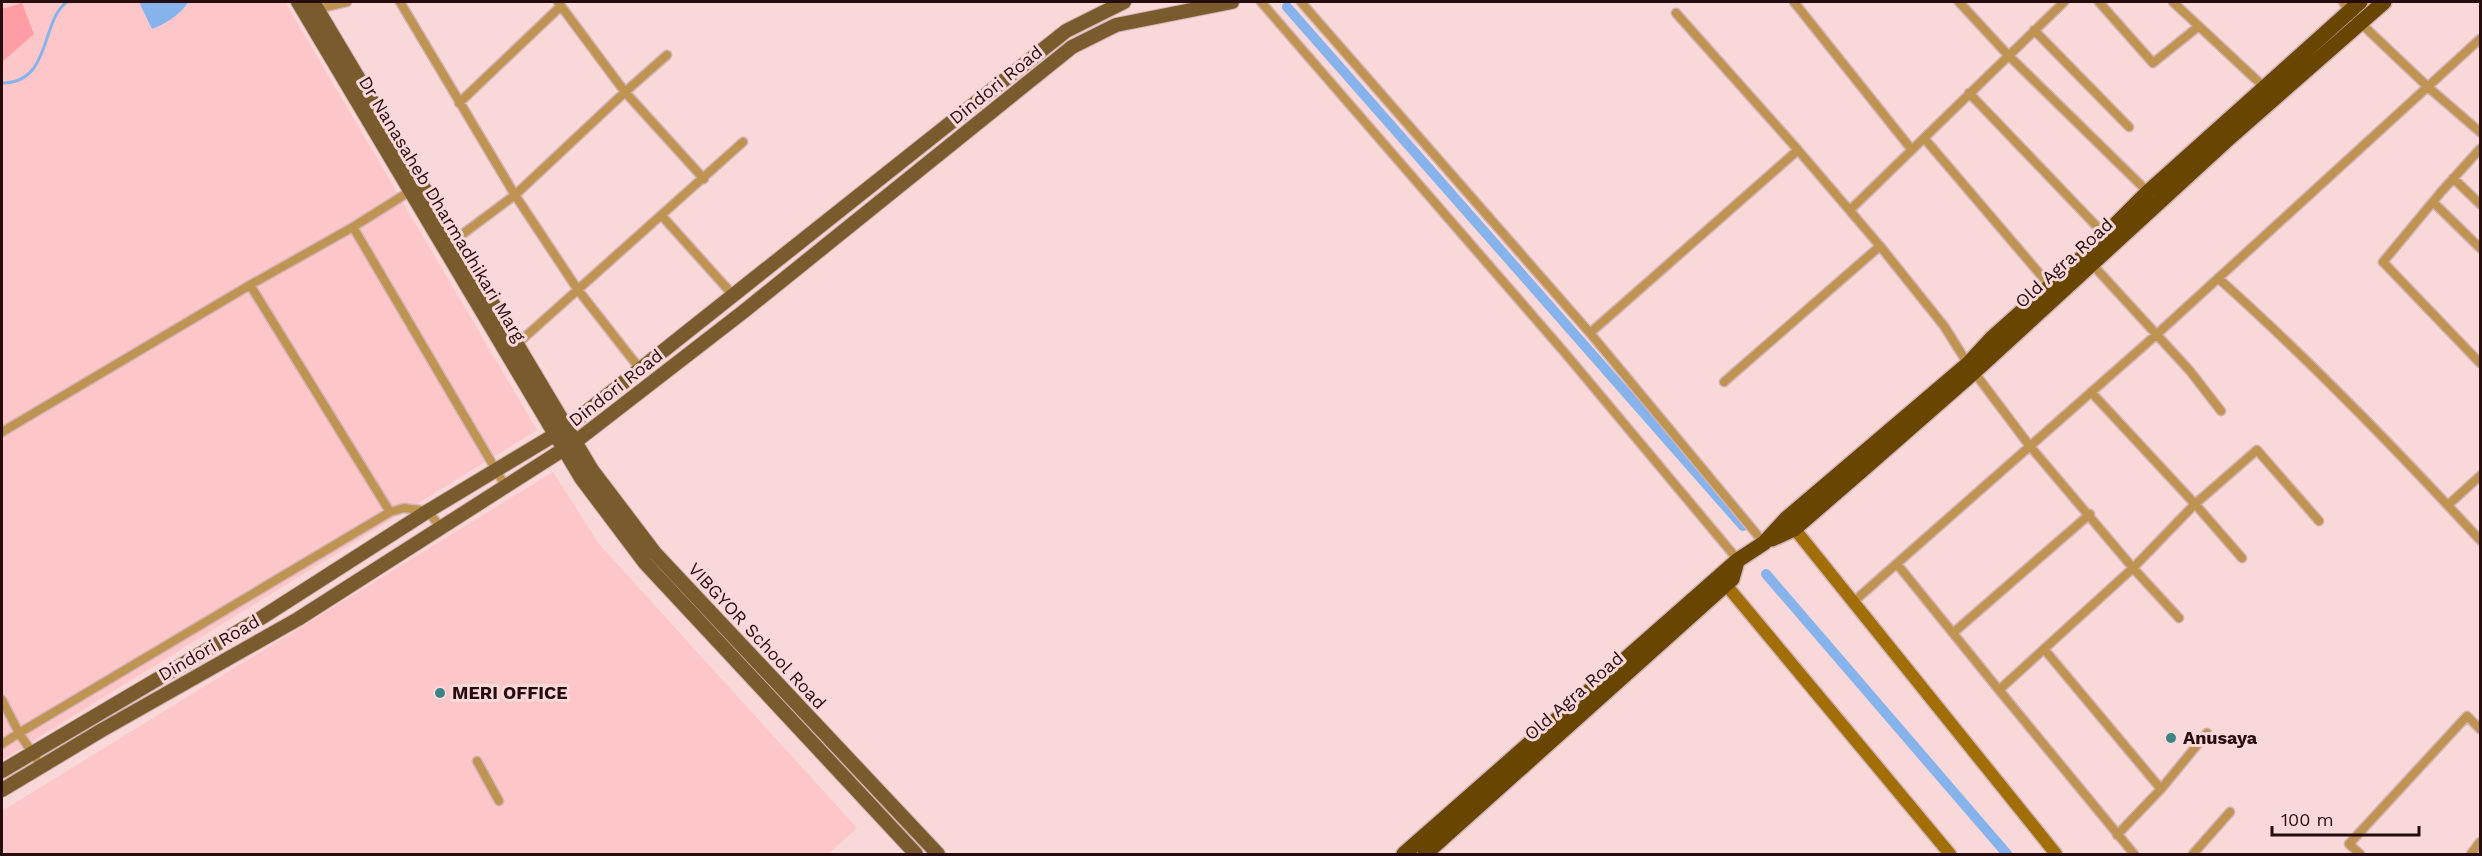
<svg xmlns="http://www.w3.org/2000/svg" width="2482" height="856" viewBox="0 0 2482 856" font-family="'Work Sans',sans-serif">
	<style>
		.built { fill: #fdc7c9 }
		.green { fill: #fe9da4 }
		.water { fill: #87b3ec }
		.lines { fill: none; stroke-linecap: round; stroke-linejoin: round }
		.stream { stroke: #87b3ec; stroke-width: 3 }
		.canal { stroke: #87b3ec; stroke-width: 10 }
		.street-casing { stroke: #d3b3b4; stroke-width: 11 }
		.secondary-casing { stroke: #d3b3b4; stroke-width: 15 }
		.primary-casing { stroke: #d3b3b4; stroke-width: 16 }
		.highway-casing { stroke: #d3b3b4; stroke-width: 18 }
		.street { stroke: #bf9351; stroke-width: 8 }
		.secondary { stroke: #a16e07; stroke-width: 12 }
		.primary { stroke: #7a5b2d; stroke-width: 14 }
		.highway { stroke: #684501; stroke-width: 15 }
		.poi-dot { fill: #3b8384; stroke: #f9d8d9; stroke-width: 2 }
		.labels { text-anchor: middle; stroke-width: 6; stroke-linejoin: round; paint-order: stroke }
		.street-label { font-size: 18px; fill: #270c0e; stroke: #f9d8d9 }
		.poi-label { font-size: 18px; font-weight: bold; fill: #270c0e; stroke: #f9d8d9; text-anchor: start }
	</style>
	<rect width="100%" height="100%" fill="#f9d8d9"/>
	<path class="built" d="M2,2H285L537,430L2,760Z
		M553,472L599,544L857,828L828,854H2V811Z"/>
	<path class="green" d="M22,3L34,34L2,62V9Z"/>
	<path class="water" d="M139,2H188V3C178,16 167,23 152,29Z"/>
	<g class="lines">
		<path class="stream" d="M2,83C52,83 40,21 67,2"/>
		<path class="canal" d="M1287,7L1743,526
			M1766,574L2007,854"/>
		<g class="street-casing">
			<path id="street" d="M400,2L515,195L578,290L640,369
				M558,2L625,92L704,179
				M1261,2L1565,353L1738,560
				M1301,2L1590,333L1764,543
				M1794,2L1912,150
				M1959,2L2008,55L2148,192
				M2099,2L2153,63L2199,26
				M2173,2L2264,87
				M2343,2L2349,12L2428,87L2480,132
				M317,9L347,2
				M1676,13L1798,150
				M2034,30L2129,127
				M1969,93L2105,235
				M459,103L561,6
				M1924,138L2051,287
				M2480,149L2441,192L2383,262L2480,363
				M2453,178L2480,204
				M2433,202L2480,248
				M1850,210L2064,2
				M662,216L733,295
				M353,227L506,487
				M456,239L515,195L625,92L667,55
				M2091,263L2190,371L2221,411
				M2218,278C2310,360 2396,449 2480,540
				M250,285L390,512
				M1590,333L1798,150L1880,246L1944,326L1968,364L2029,445L2133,568L2044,649L2161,789L2207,733
				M517,344L743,142
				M1724,382L1880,246
				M2091,392L2195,504L2133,568L2179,618
				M2,432L250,285L353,227L412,190
				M2448,505L2480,476
				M2242,558L2195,504L2257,450L2319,521
				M1897,564L1999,690
				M1852,603L2156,335L2480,39
				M1953,633L2090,514
				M2044,649L1999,690L2134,854
				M2,700L19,733L2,744
				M477,761L499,801
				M41,766L19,733L390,512L404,508L428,511L441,528
				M2117,835L2161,789
				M2193,854L2230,812
				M2360,854L2349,844L2467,716L2480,729
				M2471,854L2480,842"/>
		</g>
		<g class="secondary-casing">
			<path id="secondary" d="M1789,522L2056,854
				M1722,580L1950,854"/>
		</g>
		<g class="primary-casing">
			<path id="primary" d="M298,2L581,478L645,563L916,854
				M313,2L592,470L655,553L938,854
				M2,771L261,618L428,511L566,428L1066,31L1124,2
				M2,790L102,730L298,619L575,442L743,312L1072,47L1116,25L1232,2"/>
		</g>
		<g class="highway-casing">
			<path id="highway" d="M1772,539L1794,529L1861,471L1974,372L2228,139L2384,2
				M1404,854L1738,560L1764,543L1786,519L1968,364L1992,338L2084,256L2148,192L2360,2
				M1425,854L1732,579L1736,565"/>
		</g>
		<use href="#street" class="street"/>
		<use href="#secondary" class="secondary"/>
		<use href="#primary" class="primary"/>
		<use href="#highway" class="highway"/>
	</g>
	<g class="poi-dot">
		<circle cx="440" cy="693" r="6"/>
		<circle cx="2171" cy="738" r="6"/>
	</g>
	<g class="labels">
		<g class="street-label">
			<text transform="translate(996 85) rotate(-39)" y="6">Dindori Road</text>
			<text transform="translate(442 209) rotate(59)" y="6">Dr Nanasaheb Dharmadhikari Marg</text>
			<text transform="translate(2064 263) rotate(-42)" y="6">Old Agra Road</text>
			<text transform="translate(616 388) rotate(-38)" y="6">Dindori Road</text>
			<text transform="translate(757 636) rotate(47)" y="6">VIBGYOR School Road</text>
			<text transform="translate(209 648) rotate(-30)" y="6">Dindori Road</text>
			<text transform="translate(1574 696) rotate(-41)" y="6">Old Agra Road</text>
		</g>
		<g class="poi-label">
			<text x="452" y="699">MERI OFFICE</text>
			<text x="2183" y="744">Anusaya</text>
		</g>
	</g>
	<rect width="2482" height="856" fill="none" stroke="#270c0e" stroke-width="6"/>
	<path d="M2272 826v9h147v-9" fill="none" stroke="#270c0e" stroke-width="3"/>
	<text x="2281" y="826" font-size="18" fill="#270c0e" stroke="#f9d8d9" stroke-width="4.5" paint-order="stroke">100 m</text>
</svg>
